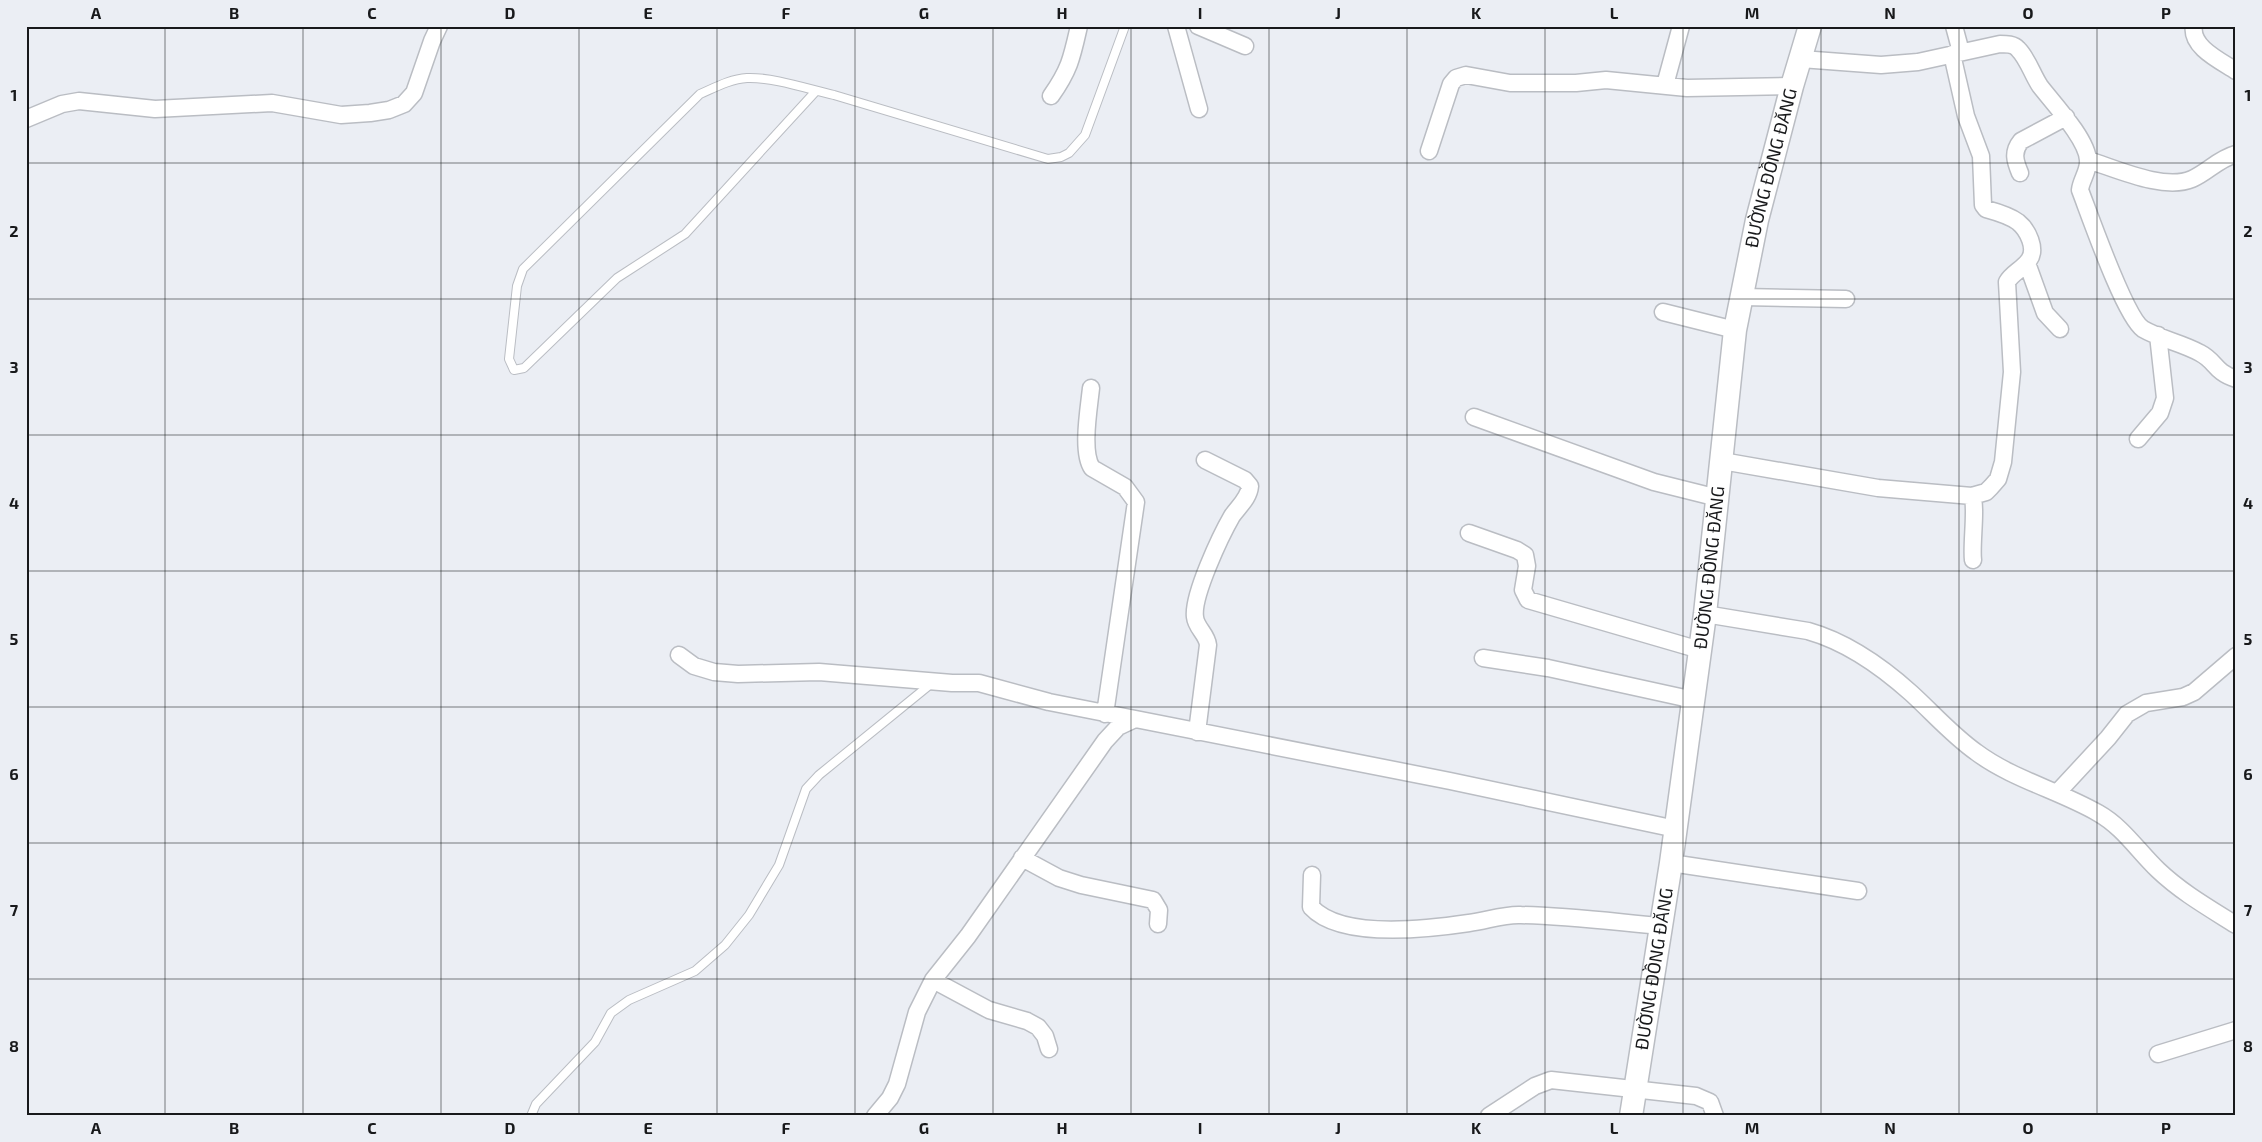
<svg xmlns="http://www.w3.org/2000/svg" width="2262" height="1142" viewBox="0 0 2262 1142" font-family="'Exo 2',sans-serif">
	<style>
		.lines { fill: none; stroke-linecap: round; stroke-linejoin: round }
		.lane-casing { stroke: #babdc3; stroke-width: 10 }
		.street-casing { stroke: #babdc3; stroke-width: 19 }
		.secondary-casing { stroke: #babdc3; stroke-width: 25 }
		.lane { stroke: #fff; stroke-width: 8 }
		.street { stroke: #fff; stroke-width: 16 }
		.secondary { stroke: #fff; stroke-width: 22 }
		.grid { fill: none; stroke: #18191b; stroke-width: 1; stroke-opacity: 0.55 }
		.labels { text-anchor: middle; stroke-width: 4; stroke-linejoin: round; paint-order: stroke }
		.street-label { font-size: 18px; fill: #18191b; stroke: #ebeef4 }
		.neatline { fill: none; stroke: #18191b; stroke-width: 2 }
		.grid-label { font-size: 16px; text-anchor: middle; font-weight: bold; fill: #18191b }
	</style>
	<rect width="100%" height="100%" fill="#ebeef4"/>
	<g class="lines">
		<g class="lane-casing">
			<path id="lane" d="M816,91L685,234L617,278L524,368L514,370L509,359L517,286L523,269L700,94C714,88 730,79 747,78C773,77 808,89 834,95L1048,159L1061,157L1069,153L1085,135L1125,26
				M531,1116L536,1104L595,1042L611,1013L629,1000L695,971L725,945L749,915L779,865L806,789L819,775L932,683"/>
		</g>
		<g class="street-casing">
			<path id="street" d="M1176,26L1199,109
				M1198,26L1245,46
				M1954,26L1961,52
				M2194,26C2190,47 2221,61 2236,71
				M1952,54L1966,116L1981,156L1983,205L1986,209C1997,212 2010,216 2018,222C2028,230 2037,249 2029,260C2023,269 2012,273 2007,282L2012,372L2003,462L1998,479L1991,487L1986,492L1972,496
				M1801,59L1881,65L1918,62L2000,44C2006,44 2014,44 2018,49C2028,59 2032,74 2040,86C2053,103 2087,139 2088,160C2089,171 2081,180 2080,190C2090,216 2125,317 2143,329C2160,339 2182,343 2200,353C2216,361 2214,372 2236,379
				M1665,85L1681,26
				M1051,96C1070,69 1072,57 1079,26
				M26,119L62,104L79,101L155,109L272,103L341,115L370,113L389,110L404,104L414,93L432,41L439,26
				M1429,151L1451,84L1456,78L1466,75L1510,83H1576L1606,80L1687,88L1792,86
				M2088,160C2117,169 2164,191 2192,179C2208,172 2218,159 2236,154
				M2020,173C2015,161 2012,152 2021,141L2066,117
				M2027,263L2045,313L2060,329
				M1742,297L1846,299
				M1663,312L1735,330
				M1091,388C1089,408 1081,452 1092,468L1125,487L1136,502L1105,714
				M1474,417L1654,482L1718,498
				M2138,439L2160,413L2165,398L2158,335
				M1722,461L1878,488L1972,496C1977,506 1971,545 1973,560
				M1469,533L1517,550L1525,555L1527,566L1523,590L1528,600L1700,650
				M1705,614L1808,631C1847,642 1882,667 1911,693C1933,713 1952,735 1976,752C2012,779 2060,791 2098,813C2123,827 2138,851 2158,870C2181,892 2209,908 2236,925
				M679,655L694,666L714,672L738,674L819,672L952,683H979L1049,702L1450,781L1676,829
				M1483,658L1548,668L1694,700
				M1197,732L1208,645C1207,634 1196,628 1195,617C1192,596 1221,535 1232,516C1239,506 1249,498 1250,486L1245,480L1205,460
				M2057,793L2108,738L2127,714L2146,703L2183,697L2194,692L2236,656
				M1022,858L1059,878L1081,885L1153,900L1159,910L1158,924
				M1671,863L1858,891
				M1312,875L1311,907C1341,940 1429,929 1469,923C1486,921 1504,914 1521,915C1568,916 1615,922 1661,926
				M933,980L989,1010L1027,1021L1038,1027L1045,1036L1049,1049
				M2158,1054L2236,1030
				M875,1116L890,1098L897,1084L917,1012L933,980L968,936L1105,741L1118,727L1133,720
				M1489,1116L1535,1086L1551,1080L1696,1096L1710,1102L1715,1116"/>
		</g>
		<g class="secondary-casing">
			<g id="secondary">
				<path id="s1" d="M1631,1116L1671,863L1705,614L1735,330L1757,220L1792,86L1810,26"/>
			</g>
		</g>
		<use href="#lane" class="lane"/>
		<use href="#street" class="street"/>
		<use href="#secondary" class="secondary"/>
	</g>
	<path class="grid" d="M165,26V1116M303,26V1116M441,26V1116M579,26V1116M717,26V1116M855,26V1116M993,26V1116M1131,26V1116M1269,26V1116M1407,26V1116M1545,26V1116M1683,26V1116M1821,26V1116M1959,26V1116M2097,26V1116M26,163H2236M26,299H2236M26,435H2236M26,571H2236M26,707H2236M26,843H2236M26,979H2236"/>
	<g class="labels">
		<g class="street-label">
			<text dy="6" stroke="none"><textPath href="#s1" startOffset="959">ĐƯỜNG ĐỒNG ĐĂNG</textPath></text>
			<text dy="6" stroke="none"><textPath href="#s1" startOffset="554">ĐƯỜNG ĐỒNG ĐĂNG</textPath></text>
			<text dy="6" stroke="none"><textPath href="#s1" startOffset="149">ĐƯỜNG ĐỒNG ĐĂNG</textPath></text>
		</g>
	</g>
	<rect width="2262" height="1142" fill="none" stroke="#ebeef4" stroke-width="55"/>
	<rect x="28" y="28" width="2206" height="1086" class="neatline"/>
	<g class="grid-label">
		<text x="96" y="19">A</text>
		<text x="234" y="19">B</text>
		<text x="372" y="19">C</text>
		<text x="510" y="19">D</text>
		<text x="648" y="19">E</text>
		<text x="786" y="19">F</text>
		<text x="924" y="19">G</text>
		<text x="1062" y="19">H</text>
		<text x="1200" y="19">I</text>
		<text x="1338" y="19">J</text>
		<text x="1476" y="19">K</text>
		<text x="1614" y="19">L</text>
		<text x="1752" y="19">M</text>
		<text x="1890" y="19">N</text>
		<text x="2028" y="19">O</text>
		<text x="2166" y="19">P</text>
		<text x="14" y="101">1</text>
		<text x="2248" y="101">1</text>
		<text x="14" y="237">2</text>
		<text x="2248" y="237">2</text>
		<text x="14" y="373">3</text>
		<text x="2248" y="373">3</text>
		<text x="14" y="509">4</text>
		<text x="2248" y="509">4</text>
		<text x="14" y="645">5</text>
		<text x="2248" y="645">5</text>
		<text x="14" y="780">6</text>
		<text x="2248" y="780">6</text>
		<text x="14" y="916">7</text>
		<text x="2248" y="916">7</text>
		<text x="14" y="1052">8</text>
		<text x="2248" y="1052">8</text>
		<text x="96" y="1134">A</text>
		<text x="234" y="1134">B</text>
		<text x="372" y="1134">C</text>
		<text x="510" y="1134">D</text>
		<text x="648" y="1134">E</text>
		<text x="786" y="1134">F</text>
		<text x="924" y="1134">G</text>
		<text x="1062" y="1134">H</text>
		<text x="1200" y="1134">I</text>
		<text x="1338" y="1134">J</text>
		<text x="1476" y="1134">K</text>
		<text x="1614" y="1134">L</text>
		<text x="1752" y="1134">M</text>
		<text x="1890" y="1134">N</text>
		<text x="2028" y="1134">O</text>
		<text x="2166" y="1134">P</text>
	</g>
</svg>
